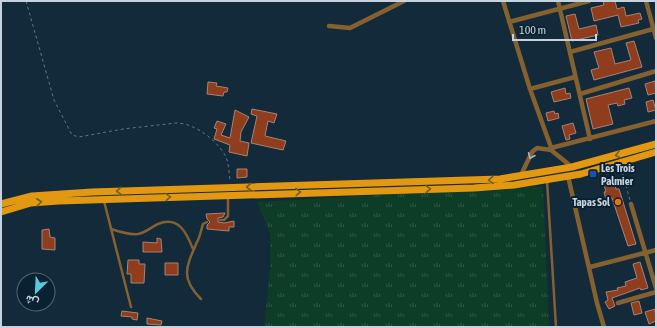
<svg xmlns="http://www.w3.org/2000/svg" width="657" height="328" viewBox="0 0 657 328" font-family="'Asap Condensed',Vazirmatn,sans-serif">
	<style>
		.grass { fill: url(#grass-tufts) }
		.building { fill: #8f3d1d; stroke: #a38479 }
		.lines { fill: none; stroke-linecap: round; stroke-linejoin: round }
		.path { stroke: #637684; stroke-width: 1; stroke-dasharray: 3 3; stroke-linecap: butt }
		.service { stroke: #85612f; stroke-width: 2.5 }
		.minor { stroke: #85612f; stroke-width: 4.5 }
		.primary { stroke: #e39811; stroke-width: 7 }
		.oneway { stroke: #765c20 }
		.oneway2 { stroke: #b2b1aa }
		.transit-dot { fill: #1a4fb4; stroke: #092130; stroke-width: 1.5 }
		.food-dot { fill: #e8710a; stroke: #092130; stroke-width: 1.5 }
		.labels { text-anchor: middle; stroke-width: 4; stroke-linejoin: round; paint-order: stroke }
		.poi-label { font-size: 11px; font-weight: bold; fill: #c5d3de; stroke: #092130; text-anchor: start }
	</style>
	<defs>
		<pattern id="grass-tufts" width="24" height="20" patternUnits="userSpaceOnUse"><rect width="24" height="20" fill="#0e3d27"/><path d="M3 7l-1-3M5 7V3M7 7l1-3M15 17l-1-3M17 17v-4M19 17l1-3" fill="none" stroke="#305846"/></pattern>
	</defs>
	<rect width="100%" height="100%" fill="#132a3b"/>
	<path class="grass" d="M543,186L549,327H264L270,269V233L257,202Z"/>
	<path class="building" d="M603,1H615L617,9L624,7L626,16L640,13L642,19L638,20L639,23L621,27L618,15L594,21L591,8L604,5Z
		M575,14L579,29L596,25L598,35L572,41L566,16Z
		M634,41L642,67L594,80L591,70L599,68L594,52L611,48L615,64L631,60L626,43Z
		M655,81L656,93L648,95L645,84Z
		M208,82L217,83L216,86L228,88L227,92H224L223,96L207,94Z
		M565,88L566,94L570,93L571,98L554,102L551,92Z
		M629,88L632,98L624,100L625,104L618,106L617,103L608,105L613,124L593,129L586,99Z
		M653,100L656,110L648,112L646,102Z
		M252,109L277,114L274,123L268,121L265,136L286,141L283,150L251,143L257,116L251,114Z
		M235,110L249,117L241,132L240,141L249,143L247,156L229,152L230,145L214,139L217,129L214,128L217,121L226,124L221,135L230,138Z
		M554,111L555,114L558,113L559,118L548,121L546,113Z
		M573,123L576,133L569,135L570,139L566,140L562,126Z
		M237,169H247V177L237,178Z
		M614,182L616,189H619L636,244L628,246L612,198L606,200L604,192H606L604,185Z
		M225,213L223,217L218,218V222L224,223L234,221V227H229V231L207,229V225L210,222L207,219L206,214Z
		M49,229L50,237L55,238V250L42,249V230Z
		M157,238L161,239L162,252H143V242L157,243Z
		M128,260H139V264H145L144,283H131V274H127Z
		M640,262L648,288L641,290L640,288L612,298L615,306L609,309L605,302L608,300L606,292L618,290L617,288L626,286L625,282L637,278L633,264Z
		M165,263H178V275H165Z
		M639,301L642,313L634,315L631,303Z
		M655,309L656,321L649,324L645,312Z
		M122,311L138,313L137,320L132,319V317L121,316Z
		M147,318L162,321L161,325L147,324Z"/>
	<g class="lines">
		<path class="path" d="M26,1L54,100L72,135L79,137L123,129L176,123C195,123 218,141 226,157C229,165 229,173 230,181
			M621,168L630,200"/>
		<path class="service" d="M547,180L556,327
			M104,201L131,307
			M220,220H224L228,216V196
			M111,229C120,232 129,235 138,234C147,232 151,227 158,224C179,215 187,234 193,249
			M201,299C180,278 186,267 197,242C200,237 201,230 203,224L207,222"/>
		<path class="minor" d="M503,1L530,89L552,150
			M558,1L590,139
			M646,1L656,38
			M509,22L589,1
			M329,26L350,28L404,1
			M570,52L653,29
			M530,89L575,77
			M580,94L656,71
			M551,148L656,121
			M521,175L532,152L537,148L551,150L572,167
			M568,176L597,303L604,327
			M631,204L656,288
			M590,267L656,250
			M618,303L656,292"/>
		<path class="primary" d="M1,204L32,196L92,192L500,179L572,167L656,144
			M1,212L31,203L59,201L474,188L514,185L581,174L656,152"/>
	</g>
	<defs><path id="oneway-chevron" d="M-2-3.5L2.5 0L-2 3.5" fill="none" stroke-width="1.6" stroke-linecap="round" stroke-linejoin="round"/></defs>
	<g class="oneway">
		<use href="#oneway-chevron" transform="translate(618 155) rotate(166)"/>
		<use href="#oneway-chevron" transform="translate(491 180) rotate(177)"/>
		<use href="#oneway-chevron" transform="translate(249 187) rotate(178)"/>
		<use href="#oneway-chevron" transform="translate(428 189) rotate(-1)"/>
		<use href="#oneway-chevron" transform="translate(119 191) rotate(179)"/>
		<use href="#oneway-chevron" transform="translate(298 192) rotate(-2)"/>
		<use href="#oneway-chevron" transform="translate(168 197) rotate(-2)"/>
		<use href="#oneway-chevron" transform="translate(39 202) rotate(-6)"/>
	</g>
	<use class="oneway2" href="#oneway-chevron" transform="translate(531 156) rotate(113)"/>
	<rect class="transit-dot" x="589" y="170" width="8" height="8" rx="2"/>
	<circle class="food-dot" cx="618" cy="202" r="4"/>
	<g class="labels">
		<g class="poi-label">
			<text x="601" y="172">Les Trois<tspan x="601" dy="13">Palmier</tspan></text>
			<text x="610" y="206" text-anchor="end">Tapas Sol</text>
		</g>
	</g>
	<rect width="657" height="328" fill="none" stroke="#c5d3de" stroke-width="4"/>
	<g transform="translate(36 292) rotate(204)"><circle r="19" fill="#092130" stroke="#546876"/>
	<path d="M0-3L7 15L0 10L-7 15Z" fill="#57c9e2"/>
	<text y="-6" font-size="11" font-weight="bold" text-anchor="middle" fill="#c5d3de">ش</text>
	</g>
	<path d="M513 34v6h83v-6" fill="none" stroke="#c5d3de" stroke-width="2"/>
	<text x="519" y="34" font-size="12" fill="#c5d3de" stroke="#092130" stroke-width="3" paint-order="stroke">100 m</text>
</svg>
